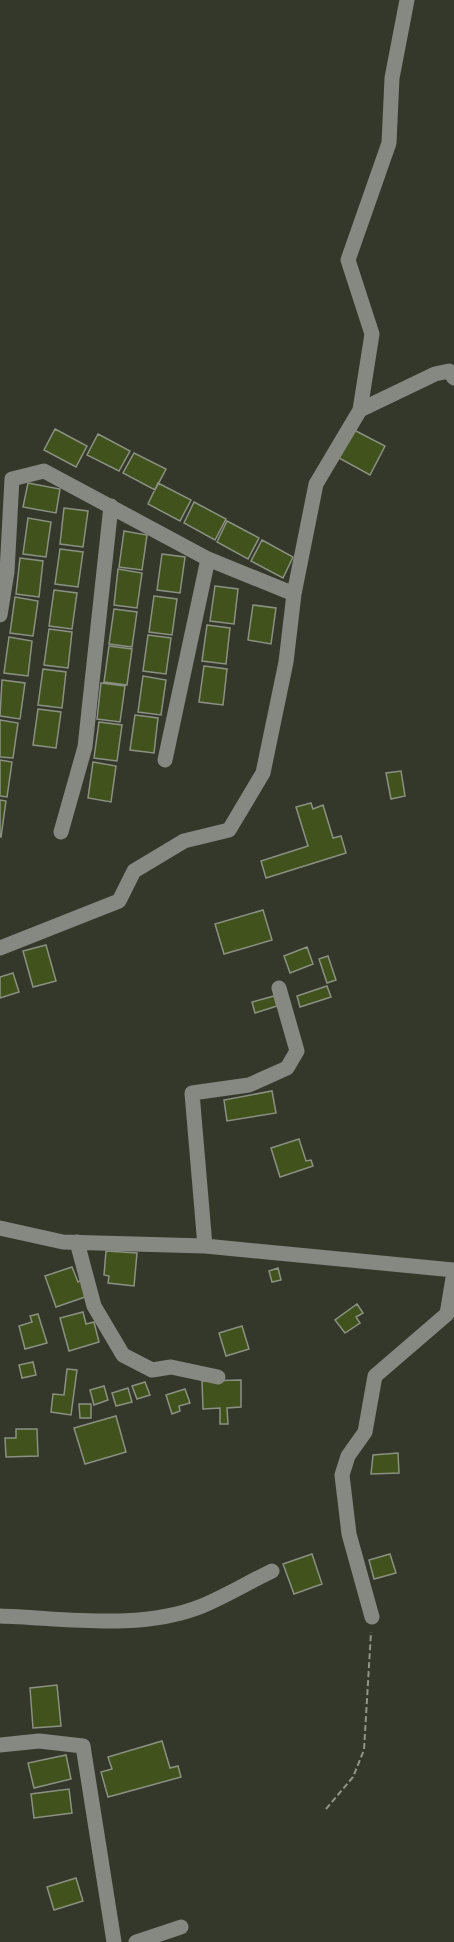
<svg xmlns="http://www.w3.org/2000/svg" width="454" height="1942" viewBox="0 0 454 1942" font-family="'Public Sans',sans-serif">
	<style>
		.building { fill: #41521d; stroke: #8b9182; stroke-width: 1.5 }
		.lines { fill: none; stroke-linecap: round; stroke-linejoin: round }
		.path { stroke: #909489; stroke-width: 2; stroke-dasharray: 6 3; stroke-linecap: butt }
		.minor { stroke: #868882; stroke-width: 15 }
	</style>
	<rect width="100%" height="100%" fill="#33382b"/>
	<path class="building" d="M55,429L87,446L76,467L44,450Z
		M354,430L385,446L370,475L339,458Z
		M98,434L130,451L119,471L87,455Z
		M134,453L166,469L155,490L123,473Z
		M28,483L60,489L56,513L23,507Z
		M158,483L191,500L180,521L148,504Z
		M194,502L226,519L215,540L184,523Z
		M64,508L88,511L83,547L60,544Z
		M28,518L51,522L46,557L23,554Z
		M227,521L259,538L248,559L217,542Z
		M124,531L147,535L142,570L119,567Z
		M262,540L293,557L283,578L251,561Z
		M60,549L83,552L78,587L55,584Z
		M162,554L185,557L180,593L157,590Z
		M20,558L43,561L39,597L16,594Z
		M118,569L142,573L137,608L114,605Z
		M215,586L238,589L234,624L210,621Z
		M54,590L77,593L72,629L49,626Z
		M154,596L177,599L172,635L149,632Z
		M15,597L38,601L33,636L10,633Z
		M253,605L276,608L271,644L248,640Z
		M114,609L137,612L132,647L109,644Z
		M207,625L230,628L226,664L202,661Z
		M49,629L72,632L68,668L44,665Z
		M148,635L171,638L166,674L143,671Z
		M9,637L32,641L28,676L4,673Z
		M109,646L132,649L127,685L104,682Z
		M204,666L227,669L223,705L199,702Z
		M43,669L66,672L62,708L38,705Z
		M143,676L166,680L161,715L138,712Z
		M2,680L25,683L20,719L0,716Z
		M101,683L125,686L120,722L97,719Z
		M38,709L61,712L56,748L33,745Z
		M135,715L158,718L154,753L130,750Z
		M0,720L18,723L13,758L0,757Z
		M99,722L122,725L117,761L94,758Z
		M0,760L12,762L7,797L0,796Z
		M93,762L116,766L111,802L88,798Z
		M401,771L405,796L391,799L386,773Z
		M0,800L6,801L1,837H0Z
		M311,803L313,809L323,805L333,838L341,836L346,853L266,878L261,861L308,846L296,807Z
		M263,910L272,940L224,954L215,924Z
		M46,945L56,981L33,987L23,951Z
		M307,947L313,964L290,973L284,956Z
		M328,956L336,980L327,983L319,959Z
		M13,973L19,992L0,998V977Z
		M327,986L331,997L300,1007L297,996Z
		M274,996L277,1006L255,1013L252,1002Z
		M272,1091L276,1113L227,1121L224,1100Z
		M299,1139L306,1161L311,1160L313,1166L280,1177L271,1148Z
		M106,1251L137,1253L134,1286L108,1283L109,1276L104,1275Z
		M72,1267L78,1282L82,1280L88,1296L56,1307L45,1276Z
		M278,1268L281,1280L272,1282L269,1271Z
		M357,1304L363,1313L356,1317L360,1323L345,1333L335,1320Z
		M83,1312L86,1324L94,1322L99,1342L69,1351L60,1318Z
		M38,1314L47,1343L25,1349L19,1326L32,1322L30,1316Z
		M242,1326L249,1349L226,1356L219,1333Z
		M33,1362L36,1375L22,1378L19,1365Z
		M67,1369L77,1370L71,1415L51,1412L53,1394L64,1395Z
		M241,1380V1407L227,1408L228,1424H220V1408L203,1409L202,1381Z
		M145,1382L150,1395L137,1399L132,1386Z
		M104,1386L108,1400L94,1405L90,1390Z
		M128,1388L132,1402L116,1406L112,1393Z
		M185,1389L190,1403L179,1406L180,1411L172,1414L166,1395Z
		M79,1404H91V1418H80Z
		M116,1416L126,1452L85,1464L74,1428Z
		M16,1429H37L38,1456L6,1457L5,1438H16Z
		M398,1453L399,1473L371,1474L373,1455Z
		M312,1554L322,1584L294,1594L283,1564Z
		M390,1554L396,1573L374,1579L369,1560Z
		M57,1685L61,1726L33,1728L30,1688Z
		M162,1741L170,1768L178,1766L181,1777L108,1797L101,1772L112,1769L108,1757Z
		M66,1755L71,1779L34,1788L28,1763Z
		M69,1789L72,1813L34,1818L31,1794Z
		M76,1878L83,1901L54,1910L47,1887Z"/>
	<g class="lines">
		<path class="path" d="M326,1809L353,1777L364,1750L371,1632"/>
		<path class="minor" d="M360,410L435,374L449,371L454,378
			M0,615L7,572L12,479L44,471L208,559L294,594
			M165,760L208,559
			M61,832L85,747L111,506
			M0,948L119,901L134,871L184,841L229,830L263,773L286,662L294,594L316,484L360,410L372,334L348,260L389,143L392,78L407,0
			M0,1228L63,1242L205,1246L454,1270
			M77,1242L94,1306L123,1355L152,1370L171,1367L218,1377
			M205,1246L192,1093L249,1085L287,1068L297,1051L279,988
			M0,1616C65,1618 140,1631 202,1606C226,1596 249,1582 272,1571
			M372,1617L349,1534L342,1475L348,1456L365,1432L375,1376L447,1314L454,1272
			M0,1745L39,1741L83,1746L114,1942
			M136,1942L181,1927"/>
	</g>
</svg>
